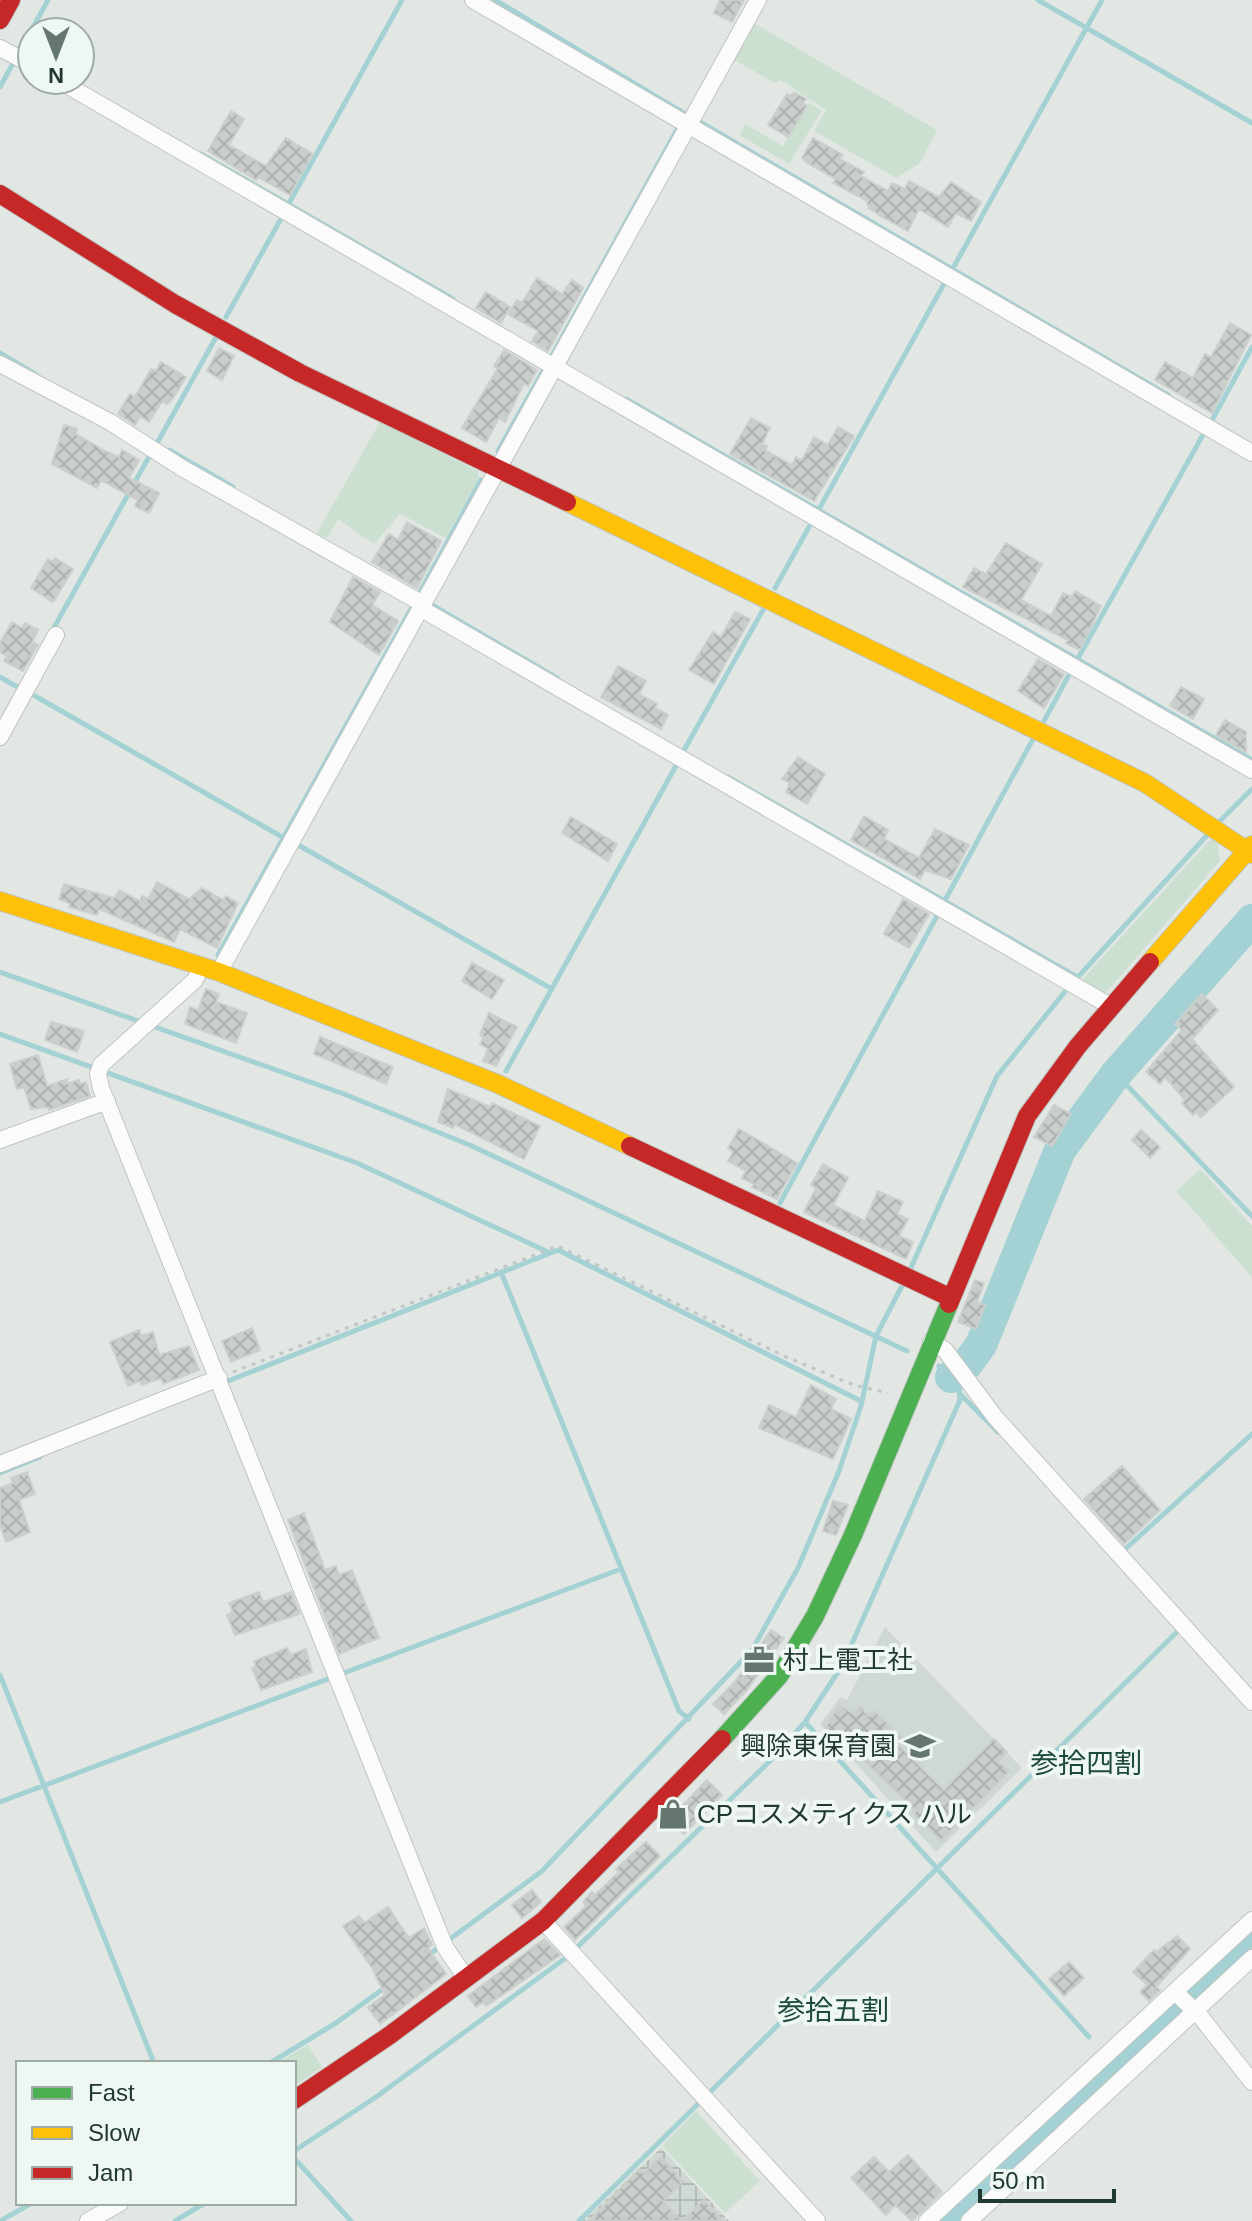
<svg xmlns="http://www.w3.org/2000/svg" width="1252" height="2221" viewBox="0 0 1252 2221" font-family="Helvetica,'Noto Sans JP',sans-serif">
	<style>
		.built { fill: #cfd8d4 }
		.industrial { fill: url(#industrial-grid) }
		.grass { fill: #cbe0d0 }
		.lines { fill: none; stroke-linecap: round; stroke-linejoin: round }
		.stream { stroke: #a4d1d4; stroke-width: 5 }
		.river { stroke: #a4d1d4; stroke-width: 32 }
		.building { fill: url(#building-cross-hatch); stroke: #cbd0cd; stroke-width: 2 }
		.street-casing { stroke: #bfc4c1; stroke-width: 18 }
		.fast-casing { stroke: #bec5c1; stroke-width: 20 }
		.slow-casing { stroke: #bec5c1; stroke-width: 20 }
		.jam-casing { stroke: #bec5c1; stroke-width: 20 }
		.path { stroke: #c0c7c5; stroke-width: 3; stroke-dasharray: 4 6; stroke-linecap: butt }
		.street { stroke: #fbfbfb; stroke-width: 16 }
		.fast { stroke: #4caf50; stroke-width: 18 }
		.slow { stroke: #ffc107; stroke-width: 18 }
		.jam { stroke: #c62828; stroke-width: 18 }
		.labels { text-anchor: middle; stroke-width: 8; stroke-linejoin: round; paint-order: stroke }
		.poi-label { font-size: 26px; fill: #213931; stroke: #eff7f2; text-anchor: start }
		.neighbourhood-label { font-size: 28px; fill: #1e4a3c; stroke: #eff7f2 }
	</style>
	<defs>
		<pattern id="industrial-grid" width="8" height="8" patternUnits="userSpaceOnUse" patternTransform="scale(2)"><rect width="8" height="8" fill="#cfd8d4"/><path d="M0 4h8M4 0v8" fill="none" stroke="#b1bab6"/></pattern>
		<pattern id="building-cross-hatch" width="8" height="8" patternUnits="userSpaceOnUse" patternTransform="scale(2)"><rect width="8" height="8" fill="#c9cecc"/><path d="M0 0l8 8M0 8l8-8" fill="none" stroke="#acb2b0"/></pattern>
	</defs>
	<rect width="100%" height="100%" fill="#e2e7e4"/>
	<path class="built" d="M885,1627L1022,1768L936,1852L820,1724L840,1697L847,1700Z"/>
	<path class="industrial" d="M661,2148L729,2221H583Z"/>
	<path class="grass" d="M754,23L937,130L920,163L896,178L814,131L826,110L781,80L775,83L734,60Z
		M809,103L822,110L789,164L740,135L745,124L783,146Z
		M380,422L478,471L479,478L446,538L400,514L374,544L338,519L327,538L317,533Z
		M1212,838L1217,841L1220,861L1103,996L1079,983Z
		M1200,1169L1252,1226V1277L1176,1191Z
		M308,2045L322,2067L294,2086V2063H277Z
		M696,2111L760,2181L725,2213L662,2146Z"/>
	<g class="lines">
		<path class="stream" d="M495,0L687,115
			M1038,0L1252,123
			M0,87L48,0
			M700,122L1168,395
			M201,154L453,299
			M288,205L402,0
			M952,270L1102,0
			M226,317L282,217
			M0,353L35,374
			M550,359L679,126
			M626,399L1252,760
			M1211,422L1252,347
			M156,445L215,339
			M169,450L233,487
			M498,451L544,369
			M818,511L945,282
			M775,588L809,527
			M420,592L481,480
			M432,605L557,678
			M51,633L150,455
			M1077,660L1204,433
			M0,677L21,689
			M35,696L284,838
			M1044,721L1070,673
			M683,752L763,610
			M728,777L1077,977
			M1219,822L1252,789
			M300,846L552,989
			M944,902L1032,741
			M218,955L412,607
			M0,972L344,1094L472,1146L907,1351
			M0,1034L357,1163L548,1252
			M506,1071L677,764
			M1116,1074L1252,1216
			M780,1203L937,916
			M501,1272L679,1711L689,1719
			M909,1272L997,1076L1067,989L1210,832
			M223,1383L558,1250L861,1401
			M959,1393L998,1432
			M0,1473L40,1457
			M1123,1551L1252,1434
			M0,1675L154,2063
			M805,1722L1089,2037
			M0,1802L621,1569
			M427,1956L542,1871L752,1650L798,1568L839,1471L861,1406L876,1336L903,1284
			M270,2063L336,2023L387,1986
			M1112,2063L1116,2067
			M707,2095L1179,1630
			M294,2151L376,2097L567,1957L769,1762L805,1722L842,1666L960,1400L959,1386L939,1366
			M294,2158L351,2221
			M0,2221L32,2203
			M175,2221L205,2203
			M579,2221L700,2102"/>
		<path class="river" d="M951,1377L967,1364L981,1345L1060,1150L1116,1074L1252,920
			M952,2221L1252,1941"/>
	</g>
	<path class="building" d="M720,0H744L732,22L714,13Z
		M794,92L806,99L803,103L807,106L788,137L768,125L787,94L791,96Z
		M231,111L244,119L229,145L266,166L286,138L313,154L290,195L258,177L256,180L208,151Z
		M813,138L843,155L840,159L864,172L861,176L888,191L892,183L905,189L909,181L939,197L951,182L981,202L971,221L956,213L948,227L919,209L908,231L882,217L869,208L866,200L833,183L836,179L807,163L802,158Z
		M537,278L562,294L572,280L583,288L548,351L532,341L538,331L508,314L517,300L522,303Z
		M486,292L510,307L501,323L476,308Z
		M1230,323L1251,335L1212,413L1155,380L1165,362L1193,378L1205,354L1211,357Z
		M219,348L234,356L222,380L207,371Z
		M504,350L537,370L528,386L524,383L505,422L499,418L486,442L462,428L498,368L494,366Z
		M161,362L186,377L173,398L167,404L162,401L149,422L140,416L135,425L118,414L130,394L135,397L151,369L156,371Z
		M751,418L770,428L762,444L767,446L765,450L792,465L796,457L802,460L814,437L828,445L838,427L854,436L814,501L730,454Z
		M64,425L77,429L76,434L105,451L119,457L122,450L139,460L129,478L159,493L149,513L135,506L138,500L101,480L97,488L52,464Z
		M407,522L441,541L417,588L372,562L389,534L398,540Z
		M1006,543L1042,564L1021,600L1051,616L1063,593L1072,597L1075,591L1101,606L1080,650L1066,643L1068,640L963,587L974,568L986,574Z
		M55,558L73,569L53,602L31,588L48,559L52,562Z
		M353,577L380,592L372,605L398,621L379,655L330,622Z
		M735,612L750,619L714,684L689,670L713,632L721,637Z
		M12,622L22,628L25,623L38,630L32,642L38,645L23,671L4,661L7,656L0,652V643Z
		M1038,659L1064,674L1044,708L1018,691Z
		M618,666L646,681L639,694L657,704L655,708L668,715L661,729L601,697Z
		M1181,687L1204,699L1193,719L1170,706Z
		M1225,720L1246,732V752L1216,735Z
		M798,757L825,774L807,804L786,792L790,783L782,779Z
		M864,816L888,830L884,839L919,858L935,829L969,845L951,879L925,870L920,879L851,840Z
		M571,817L617,844L608,861L562,833Z
		M157,882L189,899L202,888L223,900L226,896L238,903L217,948L180,929L174,942L99,909L97,915L69,907L70,904L59,899L64,884L114,898L119,890L140,901L142,896L148,899Z
		M903,899L929,914L909,948L884,934Z
		M472,963L504,980L492,999L462,981Z
		M206,989L219,994L216,1002L247,1013L236,1043L185,1024L190,1007L198,1010Z
		M1202,994L1218,1010L1192,1039L1234,1087L1201,1117L1196,1112L1193,1115L1182,1103L1185,1100L1165,1077L1160,1084L1146,1072L1182,1030L1175,1024Z
		M489,1013L517,1027L496,1066L483,1061L488,1049L480,1044L484,1037L480,1035Z
		M51,1022L84,1031L77,1052L45,1040Z
		M320,1037L393,1067L386,1084L314,1054Z
		M38,1055L47,1086L68,1079L66,1084L79,1080L80,1084L86,1082L90,1096L49,1110L48,1107L31,1109L24,1087L17,1089L10,1064Z
		M448,1089L490,1107L492,1103L540,1126L524,1159L454,1124L453,1128L438,1122Z
		M1054,1105L1071,1114L1052,1146L1034,1137Z
		M739,1129L797,1163L777,1199L752,1187L754,1184L742,1178L746,1171L728,1161L733,1152L728,1148Z
		M1141,1130L1160,1147L1150,1158L1132,1140Z
		M823,1164L848,1178L833,1205L865,1221L878,1191L903,1202L897,1214L908,1219L899,1236L913,1242L906,1259L804,1212L816,1188L811,1185Z
		M975,1280L984,1283L977,1302L985,1305L976,1329L958,1322Z
		M252,1328L260,1350L231,1362L222,1341Z
		M139,1330L141,1336L153,1332L159,1355L189,1346L199,1370L163,1384L161,1378L142,1385L140,1381L128,1386L110,1342Z
		M811,1385L836,1399L831,1409L851,1419L833,1459L759,1428L769,1405L796,1417Z
		M1122,1466L1160,1510L1124,1544L1084,1499Z
		M27,1472L35,1494L19,1500L30,1532L6,1542L0,1525V1488L13,1483L11,1478Z
		M833,1501L848,1505L836,1535L823,1531Z
		M304,1513L325,1570L336,1566L339,1575L352,1570L379,1638L339,1654L288,1520Z
		M259,1592L263,1602L291,1592L300,1614L235,1635L227,1615L233,1612L229,1603Z
		M771,1630L784,1638L746,1691L724,1714L713,1704L735,1682Z
		M287,1648L290,1655L306,1649L312,1672L261,1690L252,1668L256,1666L254,1661Z
		M839,1705L854,1714L860,1707L869,1716L874,1711L903,1738L897,1744L944,1790L994,1739L1007,1752L998,1761L1009,1771L941,1841L913,1813L916,1811L839,1736L825,1728Z
		M707,1780L722,1795L684,1834L669,1820Z
		M646,1842L660,1856L575,1940L564,1927L586,1906L583,1902L592,1892L595,1895L619,1872L616,1869Z
		M532,1890L541,1902L522,1918L512,1905Z
		M388,1907L409,1938L424,1928L432,1945L428,1948L446,1974L380,2024L368,2007L385,1995L372,1968L343,1926L359,1916L364,1923Z
		M1177,1936L1190,1949L1156,1987L1160,1990L1149,2001L1140,1992L1147,1985L1133,1972L1154,1950L1156,1952Z
		M544,1939L560,1955L486,2006L483,2002L476,2007L468,1996Z
		M1069,1962L1084,1978L1064,1996L1049,1979Z
		M908,2155L942,2192L912,2221L895,2205L886,2215L851,2178L874,2157L889,2172Z
		M661,2157L683,2181L663,2201L681,2221H589L639,2169L643,2173Z
		M704,2200L723,2221H681Z"/>
	<g class="lines">
		<g class="street-casing">
			<path id="street" d="M473,0L1252,453
				M0,48L32,65
				M58,80L1252,770
				M0,364L110,422L182,468L423,604
				M420,608L1112,1007
				M0,737L56,635
				M201,967L195,980L101,1065L98,1074L101,1088L445,1947L466,1978
				M219,972L758,0
				M0,1140L107,1101
				M931,1342L945,1350L995,1417L1252,1702
				M0,1464L219,1378
				M543,1921L817,2221
				M1175,1992L1200,2016L1252,2082
				M88,2221L120,2203
				M927,2221L1252,1920
				M969,2221L1252,1958"/>
		</g>
		<g class="fast-casing">
			<path id="fast" d="M722,1739L779,1676L815,1616L853,1535L949,1304"/>
		</g>
		<g class="slow-casing">
			<path id="slow" d="M567,502L1145,783L1252,854
				M0,901L219,972L498,1084L630,1146
				M1150,962L1252,845"/>
		</g>
		<g class="jam-casing">
			<path id="jam" d="M0,20L11,0
				M0,194L175,304L300,373L567,502
				M630,1146L949,1297
				M949,1304L1027,1116L1078,1046L1150,962
				M294,2100L390,2035L543,1921L722,1739"/>
		</g>
		<path class="path" d="M233,1372L558,1246L786,1357L854,1385L888,1393"/>
		<use href="#street" class="street"/>
		<use href="#fast" class="fast"/>
		<use href="#slow" class="slow"/>
		<use href="#jam" class="jam"/>
	</g>
	<defs>
		<g id="office-bare" transform="scale(2.4)"><path d="M-6-3h4V-5.5h4V-3h4V5H-6ZM-1-4.5V-3h2v-1.5ZM-6 0V1H6V0Z" fill="#657670" stroke="#eff7f2" stroke-width="2.5" paint-order="stroke"/></g>
		<g id="school-bare" transform="scale(2.4)"><path d="M0-5L7-2L0 1L-7-2ZM-4 1L0 2.5L4 1V4Q0 6-4 4Z" fill="#657670" stroke="#eff7f2" stroke-width="2.5" paint-order="stroke"/></g>
		<g id="shop-bare" transform="scale(2.4)"><path d="M-5-2.5h2.3a2.7 3.5 0 0 1 5.4 0H5L5.5 6h-11ZM-1.5-2.5h3a1.5 2.3 0 0 0-3 0Z" fill="#657670" stroke="#eff7f2" stroke-width="2.5" paint-order="stroke"/></g>
	</defs>
	<g fill-rule="evenodd">
		<use href="#office-bare" x="759" y="1660"/>
		<use href="#school-bare" x="920" y="1746"/>
		<use href="#shop-bare" x="673" y="1814"/>
	</g>
	<g class="labels">
		<g class="poi-label">
			<text x="783" y="1669">村上電工社</text>
			<text x="896" y="1755" text-anchor="end">興除東保育園</text>
			<text x="697" y="1823">CPコスメティクス ハル</text>
		</g>
		<g class="neighbourhood-label">
			<text x="1086" y="1773">参拾四割</text>
			<text x="833" y="2020">参拾五割</text>
		</g>
	</g>
	<rect x="16" y="2061" width="280" height="144" fill="#eff7f2" stroke="#9daba5" stroke-width="2"/>
	<rect x="32" y="2087" width="40" height="12" fill="#4caf50" stroke="#9daba5" stroke-width="2"/>
	<text x="88" y="2101" font-size="24" fill="#213931">Fast</text>
	<rect x="32" y="2127" width="40" height="12" fill="#ffc107" stroke="#9daba5" stroke-width="2"/>
	<text x="88" y="2141" font-size="24" fill="#213931">Slow</text>
	<rect x="32" y="2167" width="40" height="12" fill="#c62828" stroke="#9daba5" stroke-width="2"/>
	<text x="88" y="2181" font-size="24" fill="#213931">Jam</text>
	<g transform="translate(56 56) rotate(180)"><circle r="38" fill="#eff7f2" stroke="#9daba5" stroke-width="2"/>
	<path d="M0-6L14 30L0 20L-14 30Z" fill="#657670"/>
	<text y="-12" font-size="22" font-weight="bold" text-anchor="middle" fill="#213931">N</text>
	</g>
	<path d="M980 2189v12h134v-12" fill="none" stroke="#213931" stroke-width="4"/>
	<text x="992" y="2189" font-size="24" fill="#213931" stroke="#eff7f2" stroke-width="6" paint-order="stroke">50 m</text>
</svg>
